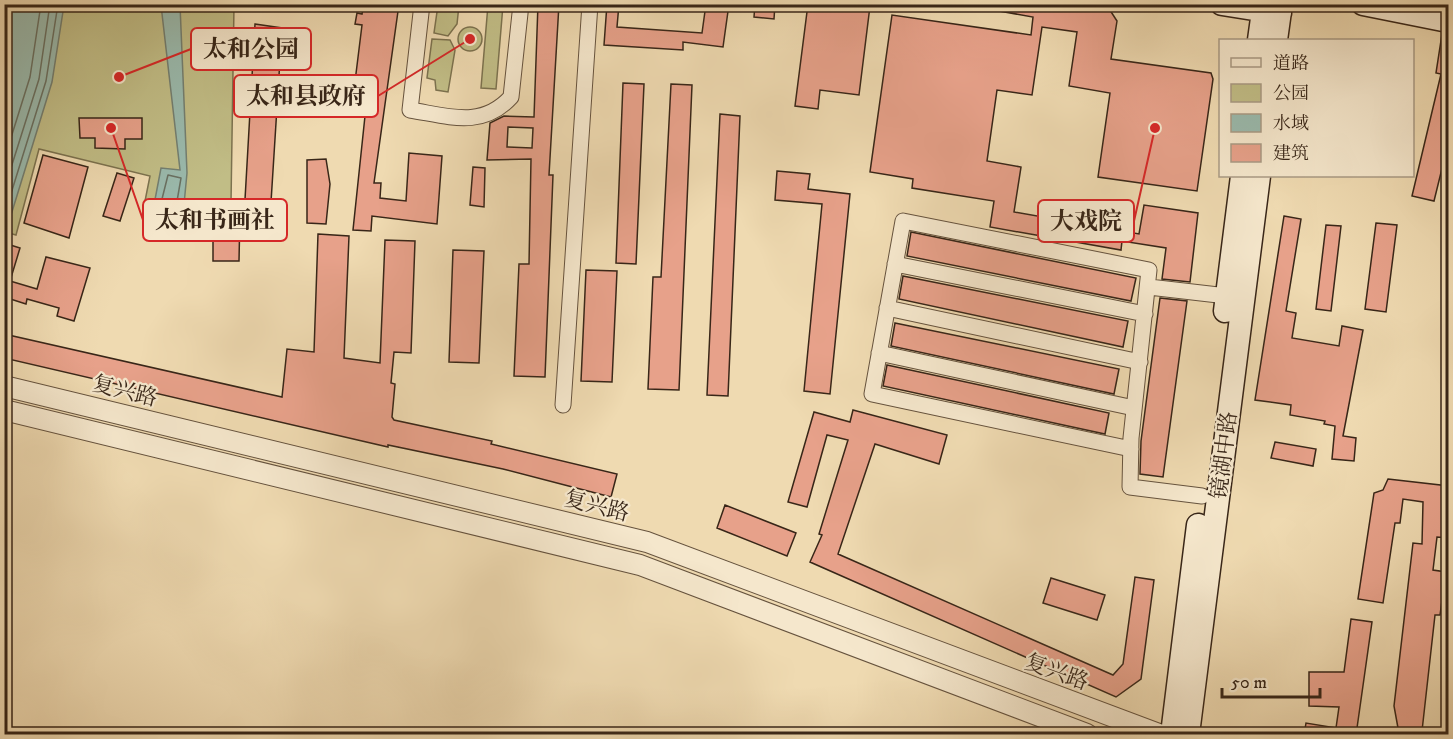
<svg xmlns="http://www.w3.org/2000/svg" width="1453" height="739" viewBox="0 0 1453 739" font-family="'IM FELL DW Pica','Noto Serif SC',serif">
	<style>
		.green { fill: #c1bd86; stroke: #7c724f; stroke-width: 1.5 }
		.water { fill: #9abaad; stroke: #737f71; stroke-width: 1.5 }
		.lines { fill: none; stroke-linecap: round; stroke-linejoin: round }
		.shore { stroke: #697062; stroke-width: 1.5 }
		.building { fill: #e7a18a; stroke: #382618; stroke-width: 1.5; fill-rule: evenodd }
		.minor-casing { stroke: #66533e; stroke-width: 17 }
		.tertiary-casing { stroke: #66533e; stroke-width: 22 }
		.secondary-casing { stroke: #382618; stroke-width: 25 }
		.minor { stroke: #f5e7cc; stroke-width: 15 }
		.tertiary { stroke: #f5e7cc; stroke-width: 20 }
		.secondary { stroke: #f5e7cc; stroke-width: 22 }
		.labels { text-anchor: middle; stroke-width: 4.5; stroke-linejoin: round; paint-order: stroke }
		.street-label { font-size: 22px; fill: #382618; stroke: #f5e7cc }
		.leader { fill: none; stroke: #d62828; stroke-width: 2 }
		.callout-dot { fill: #d62828; stroke: #f5e7cc; stroke-width: 2 }
		.callout { fill: #f5e7cc; stroke: #d62828; stroke-width: 2 }
		.callout-label { font-size: 24px; text-anchor: middle; font-weight: bold; fill: #382618 }
	</style>
	<rect width="100%" height="100%" fill="#efdab1"/>
	<filter id="stains"><feTurbulence type="fractalNoise" baseFrequency=".00333" numOctaves="4"/><feColorMatrix values="0 0 0 0 .2 0 0 0 0 .09 0 0 0 0 .02 0 0 0 .5 -.17"/></filter>
	<radialGradient id="worn" r=".72"><stop offset=".6" stop-color="#630" stop-opacity="0"/><stop offset="1" stop-color="#630" stop-opacity=".3"/></radialGradient>
	<path class="green" d="M4,5H234L231,203L198,199L192,228L142,216L150,176L39,149L16,235L5,232Z
		M438,5H459L457,24L448,36L434,33Z
		M488,5H503L496,89L481,88Z
		M458 39a12 12 0 1 1 24 0a12 12 0 1 1-24 0Z
		M432,39L450,40L455,50L448,92L436,90L435,80L427,78Z"/>
	<path class="water" d="M5,5H64L52,82L7,228L4,227Z
		M161,5H180L187,173L183,215L153,210L161,168L180,170Z"/>
	<g class="lines">
		<path class="shore" d="M4,160L30,77L41,4
			M168,175L181,178L176,207L161,203Z
			M4,190L39,79L50,4
			M4,216L46,81L58,4"/>
	</g>
	<path class="building" d="M364,4H399L374,183H381L380,198L406,201L409,153L442,156L437,224L372,216L371,231L353,230L365,116L351,114L362,25L355,24L357,13L362,14Z
		M538,4H559L549,175H553L545,377L514,376L519,264H529L531,159L487,160L490,123L504,116L534,117ZM508,127L533,128L532,148L507,147Z
		M607,4H619L617,27L702,33L706,4H729L723,47L683,42V50L604,45Z
		M755,4H775L774,19L754,17Z
		M808,4L870,6L859,95L820,90L818,109L795,106Z
		M994,4H1106L1117,21L1111,59L1211,73L1213,79L1197,191L1098,177L1110,93L1069,86L1077,32L1042,27L1032,95L997,90L987,161L1021,167L1014,212L1139,234L1144,205L1198,213L1190,282L1162,279L1166,248L1122,241L1121,250L990,227L994,201L912,188L913,179L870,172L892,15L1031,35L1033,17L993,10Z
		M255,24L282,28L270,218L244,217Z
		M1442,34H1449V140L1434,201L1412,196L1441,74L1436,73Z
		M623,83L644,84L636,264L616,263Z
		M671,84L692,85L679,390L648,389L653,277H661Z
		M720,114L740,116L728,396L707,395Z
		M79,118H142V139H125V149L95,148V138H80Z
		M43,155L88,167L69,238L24,223Z
		M326,159L330,184L326,224L307,223V160Z
		M473,167L485,168L484,207L470,205Z
		M777,171L810,174L808,189L850,194L830,394L804,391L822,204L775,200Z
		M117,173L134,178L120,221L103,216Z
		M213,214H240L239,261H213Z
		M1284,216L1301,219L1286,311L1296,313L1292,338L1339,346L1342,326L1363,330L1343,436L1356,438L1354,461L1332,459L1335,426L1324,424L1325,421L1290,415L1291,405L1255,400Z
		M1376,223L1397,225L1386,312L1365,309Z
		M1326,225L1341,226L1331,311L1316,309Z
		M911,232L1136,278L1131,301L907,256Z
		M318,234L349,236L344,358L380,363L385,240L415,241L411,353L394,352L391,383L395,384L392,417L394,420L492,441L491,444L617,474L611,497L503,469L388,445V447L4,358V334L282,397L287,349L314,352Z
		M4,243L20,248L10,281L37,289L46,257L90,268L74,321L57,316L59,308L27,299L26,304L4,297Z
		M453,250L484,251L479,363L449,362Z
		M586,270L617,271L612,382L581,381Z
		M903,276L1128,321L1123,347L899,299Z
		M1160,298L1187,301L1163,477L1140,474L1141,441Z
		M895,323L1119,369L1114,394L891,346Z
		M887,365L1109,413L1105,434L883,386Z
		M853,410L947,435L939,464L875,444L838,554L1113,675L1123,664L1135,577L1154,580L1141,679L1116,697L810,562L822,535L819,534L848,440L827,435L807,507L788,502L814,412L850,422Z
		M1275,442L1316,449L1313,466L1271,458Z
		M1388,479L1449,486V538L1437,537L1433,570L1446,572L1440,615H1435L1422,731L1398,728L1394,706L1413,543L1422,544L1423,502L1403,499L1400,523H1395L1383,603L1358,599L1374,493L1383,490Z
		M725,505L796,533L787,556L717,528Z
		M1051,578L1105,595L1097,620L1043,603Z
		M1351,619L1372,622L1356,735H1304L1306,723L1336,728L1339,707L1309,706V672H1344Z"/>
	<g class="lines">
		<g class="minor-casing">
			<path id="minor" d="M422,4L410,110C448,116 482,129 511,97L521,4
				M895,264L1145,314
				M1149,287L1227,296
				M887,308L1140,362
				M879,353L1134,408
				M563,405L590,4
				M1131,449L872,394L903,221L1149,270L1131,438L1130,487L1202,496"/>
		</g>
		<g class="tertiary-casing">
			<path id="tertiary" d="M4,386L647,542L1159,734
				M4,410L640,565L1087,734"/>
		</g>
		<g class="secondary-casing">
			<path id="secondary" d="M1222,4L1280,13
				M1363,4L1448,21
				M1259,40L1264,4
				M1276,40L1281,4
				M1225,311L1242,176
				M1172,734L1198,525
				M1188,734L1259,176"/>
		</g>
		<use href="#minor" class="minor"/>
		<use href="#tertiary" class="tertiary"/>
		<use href="#secondary" class="secondary"/>
	</g>
	<g class="labels">
		<g class="street-label">
			<text transform="translate(125 390) rotate(14)" y="8">复兴路</text>
			<text transform="translate(1223 455) rotate(-83)" y="8">镜湖中路</text>
			<text transform="translate(597 505) rotate(14)" y="8">复兴路</text>
			<text transform="translate(1057 671) rotate(20)" y="8">复兴路</text>
		</g>
	</g>
	<path class="leader" d="M119 77L191 49M470 39L378 96M111 128L143 220M1155 128L1134 221"/>
	<g class="callout-dot">
		<circle cx="119" cy="77" r="6"/>
		<circle cx="470" cy="39" r="6"/>
		<circle cx="111" cy="128" r="6"/>
		<circle cx="1155" cy="128" r="6"/>
	</g>
	<g class="callout">
		<rect x="191" y="28" width="120" height="42" rx="6"/>
		<rect x="234" y="75" width="144" height="42" rx="6"/>
		<rect x="143" y="199" width="144" height="42" rx="6"/>
		<rect x="1038" y="200" width="96" height="42" rx="6"/>
	</g>
	<g class="callout-label">
		<text x="251" y="57">太和公园</text>
		<text x="306" y="104">太和县政府</text>
		<text x="215" y="228">太和书画社</text>
		<text x="1086" y="229">大戏院</text>
	</g>
	<rect width="1453" height="739" fill="none" stroke="#efdab1" stroke-width="24"/>
	<rect x="6" y="6" width="1441" height="727" fill="none" stroke="#382618" stroke-width="3"/>
	<rect x="12" y="12" width="1429" height="715" fill="none" stroke="#382618" stroke-width="1.5"/>
	<rect x="1219" y="39" width="195" height="138" fill="#f5e7cc" stroke="#a99a84" stroke-width="1.5"/>
	<rect x="1231" y="58" width="30" height="9" fill="#f5e7cc" stroke="#a99a84" stroke-width="1.5"/>
	<text x="1273" y="69" font-size="18" fill="#382618">道路</text>
	<rect x="1231" y="84" width="30" height="18" fill="#c1bd86" stroke="#a99a84" stroke-width="1.5"/>
	<text x="1273" y="99" font-size="18" fill="#382618">公园</text>
	<rect x="1231" y="114" width="30" height="18" fill="#9abaad" stroke="#a99a84" stroke-width="1.5"/>
	<text x="1273" y="129" font-size="18" fill="#382618">水域</text>
	<rect x="1231" y="144" width="30" height="18" fill="#e7a18a" stroke="#a99a84" stroke-width="1.5"/>
	<text x="1273" y="159" font-size="18" fill="#382618">建筑</text>
	<path d="M1222 688v9h98v-9" fill="none" stroke="#382618" stroke-width="3"/>
	<text x="1231" y="688" font-size="18" fill="#382618" stroke="#f5e7cc" stroke-width="4.5" paint-order="stroke">50 m</text>
	<rect width="100%" height="100%" filter="url(#stains)"/>
	<rect width="100%" height="100%" fill="url(#worn)"/>
</svg>
